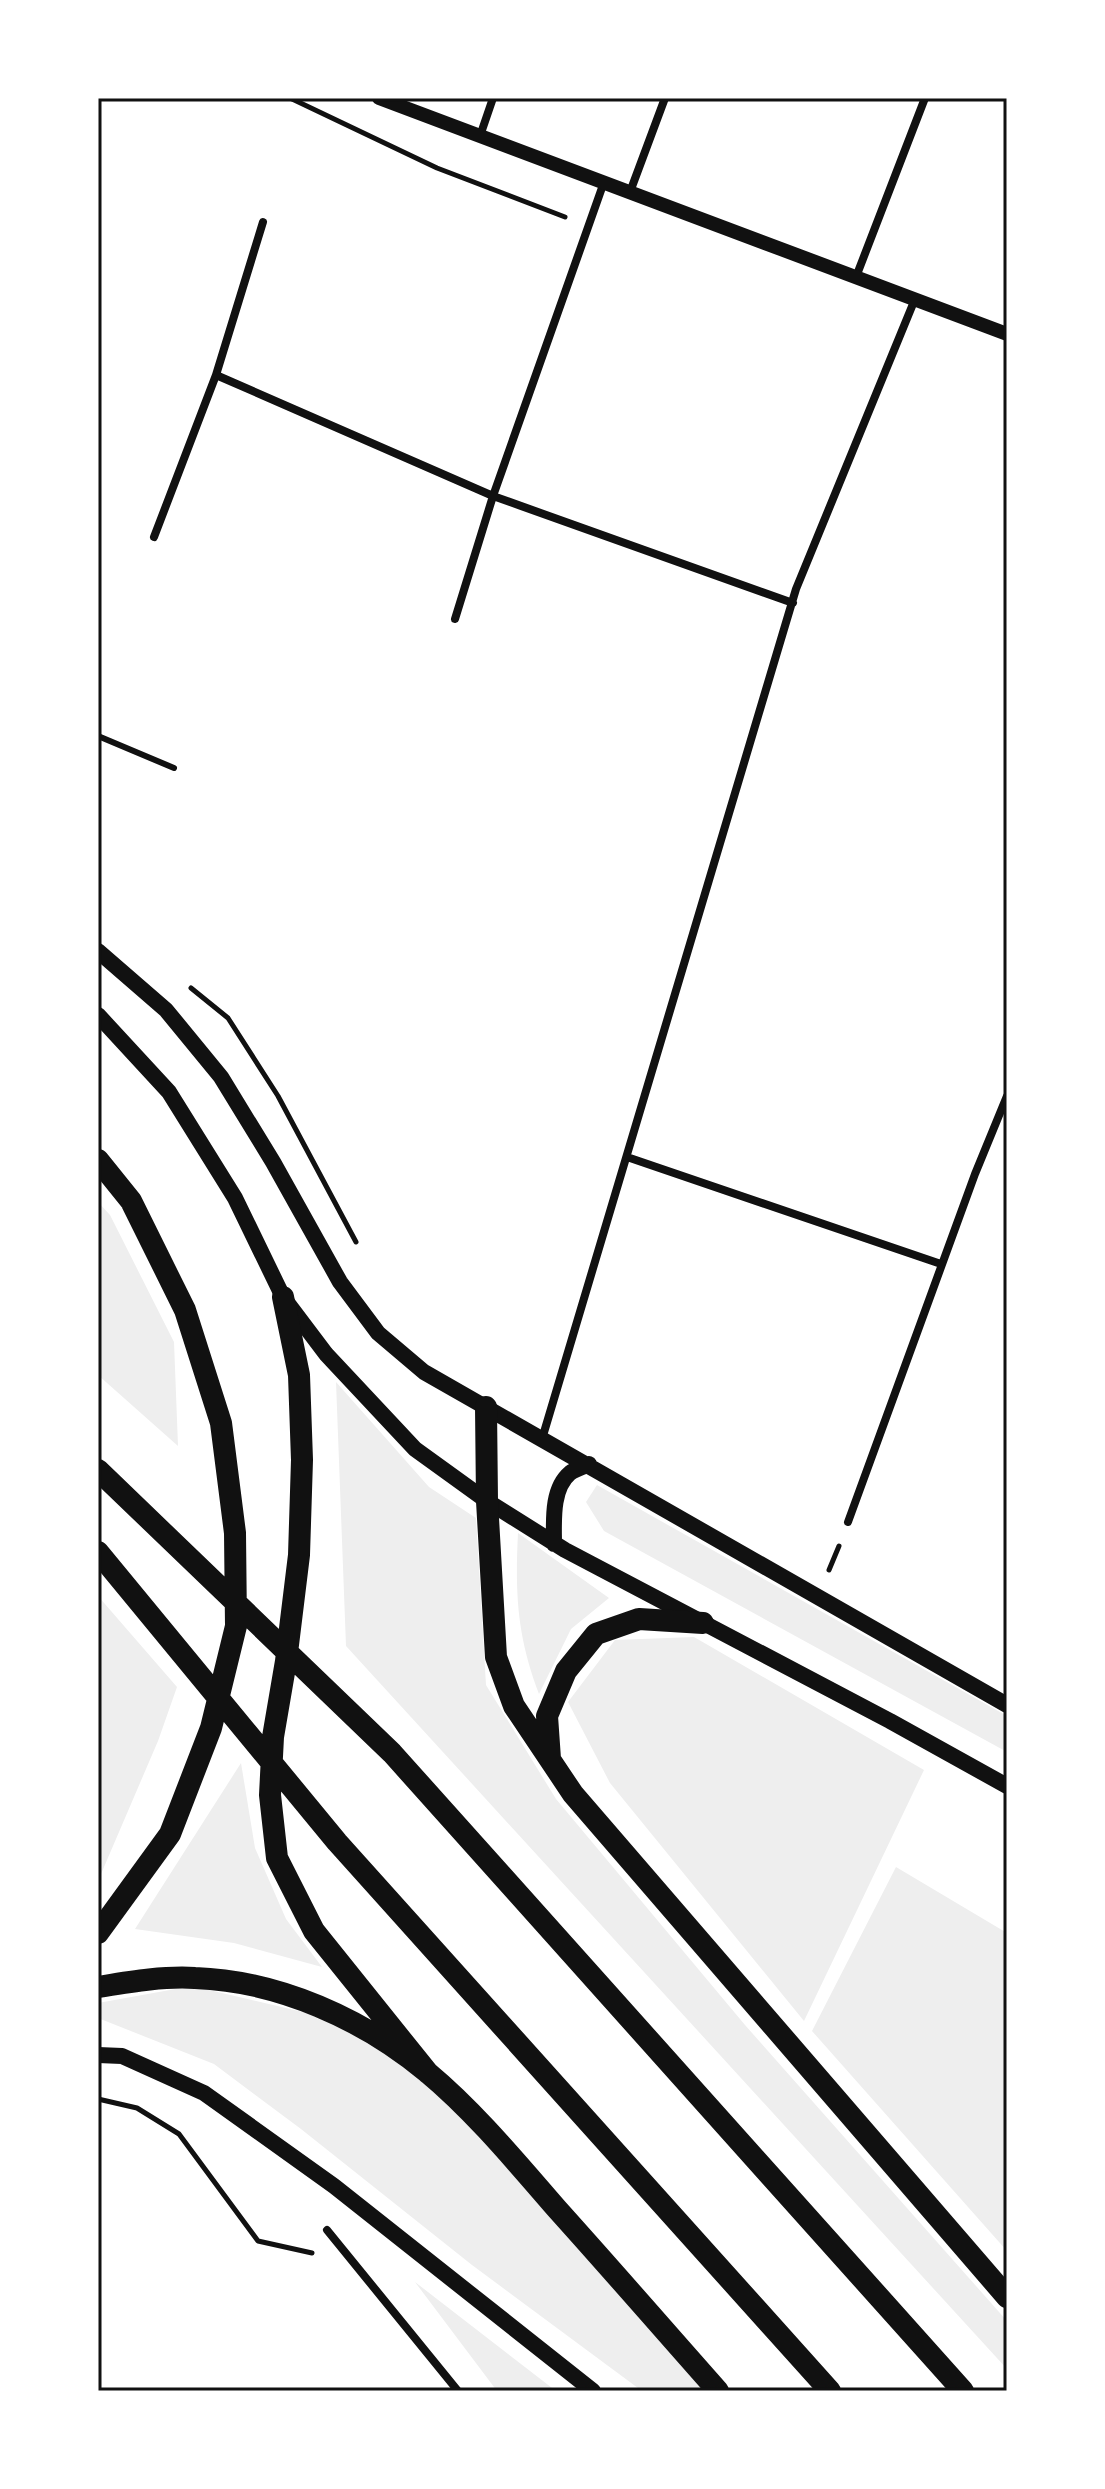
<svg xmlns="http://www.w3.org/2000/svg" width="1105" height="2489" viewBox="0 0 1105 2489" font-family="'IBM Plex Sans',sans-serif">
	<style>
		.green { fill: #eee }
		.lines { fill: none; stroke-linecap: round; stroke-linejoin: round }
		.path { stroke: #111; stroke-width: 5 }
		.service { stroke: #111; stroke-width: 6 }
		.minor { stroke: #111; stroke-width: 8 }
		.tertiary { stroke: #111; stroke-width: 14 }
		.secondary { stroke: #111; stroke-width: 16 }
		.trunk { stroke: #111; stroke-width: 22 }
		.neatline { fill: none; stroke: #111; stroke-width: 3 }
	</style>
	<rect width="100%" height="100%" fill="#fff"/>
	<path class="green" d="M98,1202L110,1215L174,1342L178,1446L98,1375Z
		M336,1382L429,1487L476,1518L486,1685L556,1799L745,2025L1007,2321V2369L346,1646Z
		M597,1485L1007,1716V1752L604,1531L586,1502Z
		M518,1533L609,1598L571,1629L539,1694C517,1636 515,1594 518,1533Z
		M98,1596L177,1687L158,1741L98,1881Z
		M694,1637L924,1770L804,2021L610,1783L568,1702L615,1640Z
		M241,1763L255,1848L286,1919L322,1967L234,1943L135,1929Z
		M896,1867L1007,1933V2251L812,2031Z
		M192,1986L324,2017L424,2078L568,2233L708,2391H642L472,2265L301,2129L214,2064L98,2018V2003Z
		M415,2282L556,2391H497Z"/>
	<g class="lines">
		<path class="path" d="M290,98L437,168L565,217
			M191,988L228,1018L278,1096L356,1242
			M829,1570L839,1546
			M98,2099L137,2108L179,2134L258,2241L312,2253"/>
		<path class="service" d="M98,736L174,768"/>
		<path class="minor" d="M480,136L493,98
			M630,192L665,98
			M856,277L925,98
			M216,375L493,496L793,603
			M154,537L216,375L263,222
			M455,619L493,496L604,182
			M627,1157L941,1264
			M542,1439L796,589L915,299
			M848,1522L975,1174L1007,1096
			M327,2230L458,2391"/>
		<path class="tertiary" d="M379,98L1007,334"/>
		<path class="secondary" d="M98,951L166,1010L221,1077L273,1162L340,1282L378,1333L424,1372L1007,1705
			M98,1015L169,1092L235,1198L283,1297L326,1354L415,1449L487,1501L565,1550L890,1721L1007,1786
			M554,1544C554,1522 551,1489 570,1473C575,1469 583,1467 589,1464
			M98,2055L122,2056L204,2093L334,2186L593,2391"/>
		<path class="trunk" d="M98,1160L131,1201L185,1310L221,1423L235,1533L236,1626L211,1728L170,1834L98,1933
			M283,1297L299,1375L302,1460L299,1555L286,1661L273,1737L270,1795L277,1858L314,1931L428,2073
			M486,1407L487,1501L496,1657L514,1706L573,1794L1007,2297
			M98,1470L392,1753L963,2391
			M98,1552L337,1842L830,2391
			M550,1759L547,1716L566,1671L596,1634L639,1619L703,1623
			M98,1987C129,1982 163,1976 195,1978C279,1981 363,2019 427,2072C474,2111 517,2163 557,2209C611,2269 664,2330 718,2391"/>
	</g>
	<rect width="1105" height="2489" fill="none" stroke="#ffffff" stroke-width="200"/>
	<rect x="100" y="100" width="905" height="2289" class="neatline"/>
</svg>
